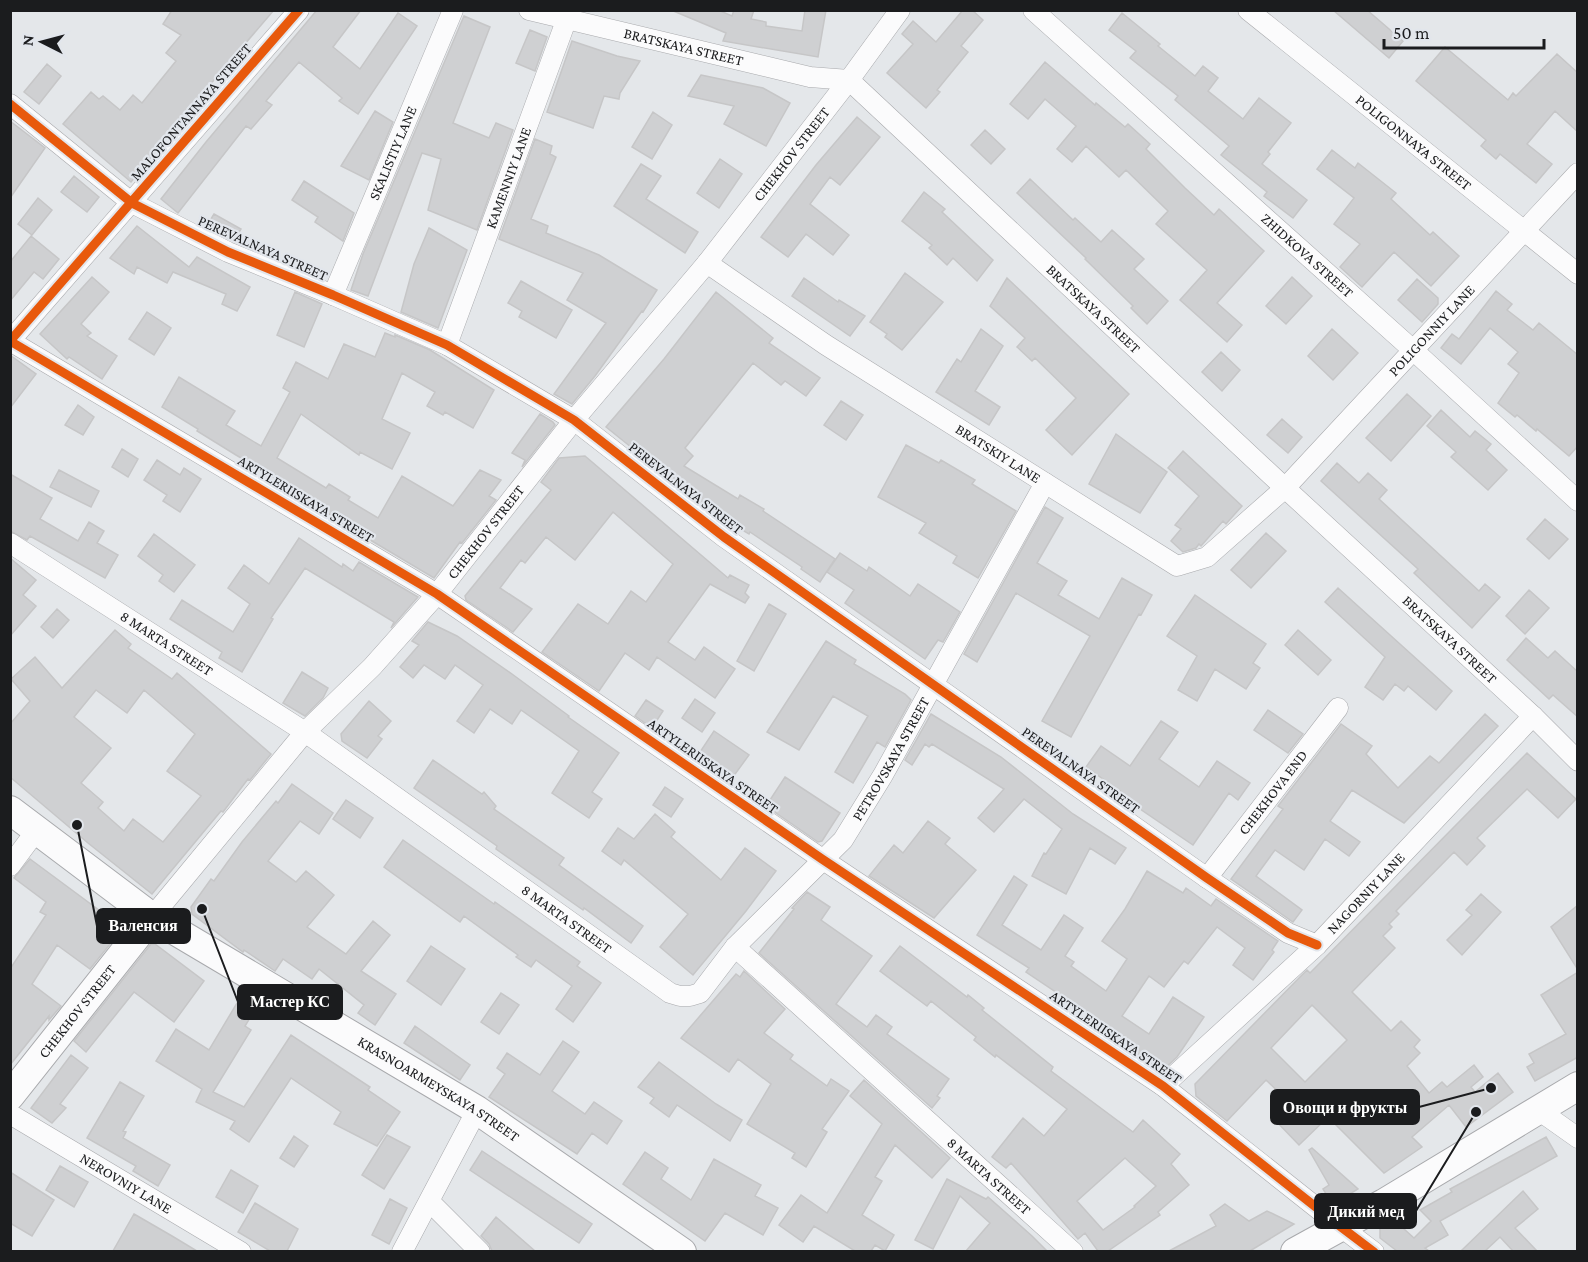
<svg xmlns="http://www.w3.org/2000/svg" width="1588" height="1262" viewBox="0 0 1588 1262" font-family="'Crimson Pro',serif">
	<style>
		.building { fill: #cfd0d2; stroke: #c6c6c7; stroke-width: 1.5; fill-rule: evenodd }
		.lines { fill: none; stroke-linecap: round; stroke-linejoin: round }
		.street-casing { stroke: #a8a9ac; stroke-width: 21 }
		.secondary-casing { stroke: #a8a9ac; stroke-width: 30 }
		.street { stroke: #fbfbfc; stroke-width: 20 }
		.secondary { stroke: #fbfbfc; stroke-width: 28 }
		.cycleway-casing { stroke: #e2e6ec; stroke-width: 13 }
		.cycleway { stroke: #e8590c; stroke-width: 9 }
		.labels { text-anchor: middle; stroke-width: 4.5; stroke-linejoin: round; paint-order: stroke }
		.street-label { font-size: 15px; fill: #1b1c1e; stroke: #e2e6ec }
		.leader { fill: none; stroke: #1b1c1e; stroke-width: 2 }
		.callout-dot { fill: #1b1c1e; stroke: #e2e6ec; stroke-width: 2 }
		.callout { fill: #1b1c1e; stroke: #1b1c1e; stroke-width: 2 }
		.callout-label { font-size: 16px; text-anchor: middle; font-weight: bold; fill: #fff }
	</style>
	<rect width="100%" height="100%" fill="#e4e7ea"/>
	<path class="building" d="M172,10H274L208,87L131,182L63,124L91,92L99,99L103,96L120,110L133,95L142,103L176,61L166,53L181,35L163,24Z
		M317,10H361L333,47L360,69L398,13L417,26L358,114L339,101L342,98L299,62L266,101L272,105L251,129L246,126L178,213L161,199L206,142Z
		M671,10H718L732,16L734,10H754L751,19L766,22V26L802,31L805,10H826L818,57L723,41L726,33Z
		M963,10H972L983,20L961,46L968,52L937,90L940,92L926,108L887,73L913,44L902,34L913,21L936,42Z
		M1333,10H1367L1403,41L1389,58Z
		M1122,13L1160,44L1158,46L1195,76L1203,66L1218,78L1208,91L1243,119L1259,98L1291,123L1268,152L1270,154L1262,164L1307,200L1293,218L1264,196L1267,192L1221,155L1229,146L1175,100L1178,96L1130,58L1136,51L1109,30Z
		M464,16L490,27L453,123L489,138L496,123L513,130L477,230L428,210L441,159L422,153L368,296L351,290L363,254Z
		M530,30L547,37L535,71L516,63Z
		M572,41L617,56L640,61L620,93L619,99L604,96L593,128L547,112Z
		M1445,47L1508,100L1513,93L1516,96L1557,54L1578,73V132L1555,111L1527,144L1552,164L1536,183L1500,154L1496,159L1481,146L1486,140L1416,81Z
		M1045,62L1095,105L1096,103L1125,127L1128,124L1150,144L1146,149L1185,188L1214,215L1219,209L1264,251L1217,303L1242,325L1227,342L1180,300L1207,270L1156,224L1168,211L1126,170L1119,177L1086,146L1072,162L1057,149L1076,126L1045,99L1028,119L1010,104Z
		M47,64L61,76L39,104L24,92Z
		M701,75L763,88L790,103L766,146L724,124L734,106L688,96Z
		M375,111L393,122L369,180L341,166Z
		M653,112L672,125L652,159L632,147Z
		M857,117L880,137L840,185L830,177L810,204L849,235L833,255L806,234L788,257L761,237L816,165Z
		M10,121L45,148L10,198Z
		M985,130L1005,149L991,164L971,145Z
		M535,139L552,146L550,154L556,157L531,219L548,226L546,233L599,255L657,290L643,312L642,311L595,376L572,404L554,394L606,323L567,300L583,273L499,239Z
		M1332,150L1355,168L1358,163L1396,193L1391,199L1430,235L1433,232L1459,256L1431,286L1394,252L1362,287L1340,267L1360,244L1334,224L1354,198L1317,169Z
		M720,159L742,174L719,208L697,193Z
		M641,164L661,176L646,199L698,232L685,253L614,206Z
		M74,176L99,197L87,212L61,192Z
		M1030,179L1073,220L1075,218L1101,242L1112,230L1144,259L1134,269L1168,301L1147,324L1131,308L1133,306L1085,259L1086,258L1017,193Z
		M304,181L354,213L343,241L315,222L318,217L292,200Z
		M924,192L945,209L942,212L993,260L977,281L953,258L947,265L929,248L932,245L902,221Z
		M38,198L52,210L32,235L18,224Z
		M214,214L241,229L234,241L206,227Z
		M137,226L189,267L197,257L250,287L237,311L222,304L226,294L173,272L167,283L137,267L134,274L110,258Z
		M429,228L467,250L438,328L401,312L414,264Z
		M31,236L59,259L43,279L34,272L10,301V262Z
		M905,273L943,302L902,350L885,337L887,334L870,322Z
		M92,277L109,292L81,324L91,333L87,336L117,356L102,379L69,357L67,359L40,334Z
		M1292,277L1312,296L1286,324L1266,306Z
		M804,278L838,302L839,300L865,316L850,336L792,296Z
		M1007,278L1129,394L1072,455L1046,430L1076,398L1035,358L1032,361L1017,347L1025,338L990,306Z
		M1417,279L1438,298V304L1422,322L1398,300Z
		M521,281L572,310L556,338L519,317L522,311L508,303Z
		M1496,291L1512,304L1507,310L1533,330L1539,323L1578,355V446L1569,456L1537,429L1536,431L1517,415L1515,417L1498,403L1519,373L1508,364L1518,352L1490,328L1461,364L1441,348L1452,334L1459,339Z
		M295,292L322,304L304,347L277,335Z
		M716,292L773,338L769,343L820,378L806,396L785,381L781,385L753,363L685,448L693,456L684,466L738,499L740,495L764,509L763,511L835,559L820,582L801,569L802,567L750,532L749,534L713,513L606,427L664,359Z
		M147,312L171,328L154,355L129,339Z
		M981,329L1003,346L975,391L1000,407L989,425L936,392L957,359L961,362Z
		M1332,329L1358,353L1333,380L1308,356Z
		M385,333L395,337V335L430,350L494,390L473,428L445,412L443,415L427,406L435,392L402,373L382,419L410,433L392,469L360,452L359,455L301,414L277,458L326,488L329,484L350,497L348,500L378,518L402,476L453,506L480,470L501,480L489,496L496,500L462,543L460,542L434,578L345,525L316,505L317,503L236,455L197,431L198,429L162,407L179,377L235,411L226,425L261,446L290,392L283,388L296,362L328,379L344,344L375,357Z
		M1221,352L1240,370L1222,391L1202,372Z
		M10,355L36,374L10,408Z
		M1407,394L1431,416L1391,461L1366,438Z
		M841,401L863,415L846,440L824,425Z
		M78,405L94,417L83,435L65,425Z
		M1441,410L1470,437L1475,431L1491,444L1486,450L1507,470L1488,490L1451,457L1456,452L1427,426Z
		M540,414L553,422L555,425L522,467L525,460L512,453Z
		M1282,419L1302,437L1288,453L1267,435Z
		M1116,434L1167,472L1140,513L1089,484Z
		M906,445L939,463L941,460L975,480L972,484L1016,511L978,578L953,563L957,556L919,533L926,523L878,497Z
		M122,449L138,459L128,477L112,467Z
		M1183,451L1242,506L1226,524L1223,521L1201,546L1199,544L1196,548L1183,552L1171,541L1181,529L1175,525L1199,496L1168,468Z
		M585,456L728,578L730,575L749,585L745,593L749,597L745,603L710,584L668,642L695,660L704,647L735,669L715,698L657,657L649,670L625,653L599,691L542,652L578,604L608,624L631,591L646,602L673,564L613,512L575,560L546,537L525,563L521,560L500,588L532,609L513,632L466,600L465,596L551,490L541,482L559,458Z
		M157,460L180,475L184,468L201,479L180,512L163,501L167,495L144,480Z
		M1337,463L1359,483L1368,473L1387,490L1379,499L1479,591L1485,584L1500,597L1472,628L1414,573L1418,569L1321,481Z
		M59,470L99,491L91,507L50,487Z
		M10,474L52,498L40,519L78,541L89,522L104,531L97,543L118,555L105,578L30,536L27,540L10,531Z
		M1045,507L1063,518L1037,563L1067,581L1058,595L1099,619L1122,578L1152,595L1141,615L1139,614L1071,737L1042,721L1090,636L1016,593L977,662L964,654Z
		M1545,519L1568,539L1549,559L1527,539Z
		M1266,533L1286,551L1251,588L1231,570Z
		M154,534L195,565L174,592L159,581L163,575L138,556Z
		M299,538L342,567L343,564L353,571L359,562L418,597L391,628L394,622L305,568L271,618L273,619L242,672L219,658L222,652L170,619L182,600L233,632L250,604L228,588L244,565L269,584Z
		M840,553L867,571L869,567L910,596L918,584L960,612L943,642L938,640L925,659L845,603L854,590L827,572Z
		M10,558L36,580L23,595L36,606L10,636Z
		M1338,588L1452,691L1436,710L1408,686L1404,691L1395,684L1383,700L1365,687L1385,657L1325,602Z
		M1529,590L1549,608L1525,634L1506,616Z
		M1195,595L1266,644L1253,663L1260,668L1246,689L1215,669L1197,701L1178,690L1197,656L1167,636Z
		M769,604L786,614L754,671L737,661Z
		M57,609L69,620L53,638L41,627Z
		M428,622L457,636L512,674L569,716L568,717L619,753L592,792L602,799L589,818L552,793L579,751L521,710L512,724L490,709L474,733L457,721L483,685L455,665L445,679L424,665L413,678L400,667L419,645L412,641Z
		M115,630L131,644L128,648L172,679L177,673L271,754L250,780L248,779L223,812L221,811L152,894L88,843L10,777V724L30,701L11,679L35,657L62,688ZM96,690L127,713L144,690L195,734L167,771L201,796L163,842L133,819L124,831L98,808L103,802L81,783L111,748L74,717Z
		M1298,630L1331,660L1318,675L1285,645Z
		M1526,638L1548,658L1555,651L1578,672V717L1553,695L1549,699L1507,660Z
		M826,641L856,660L854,664L905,694L911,700L885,747L877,742L853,783L835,772L868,716L833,696L799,750L767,732Z
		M302,672L328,688L323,698L305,716L283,703Z
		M695,699L715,713L702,732L682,718Z
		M646,700L663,711L652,728L635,716Z
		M369,701L391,721L378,736L382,739L367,758L342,741L341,734Z
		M1268,710L1303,734L1288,753L1254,730Z
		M931,714L1001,757L1073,814L1126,848L1115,864L1090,848L1066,894L1032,876L1044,853L1046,854L1062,829L1024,799L994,832L978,818L1004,789L932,744L929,747L925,744L912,765L905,760Z
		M1485,714L1498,726L1404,823L1352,790L1330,821L1360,842L1349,856L1325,839L1304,870L1275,850L1256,876L1302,910L1293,922L1231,879L1283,809L1278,806L1341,724L1372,746L1366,754L1398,788L1430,756L1439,763Z
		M1161,721L1178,732L1159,759L1199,787L1217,761L1250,783L1238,800L1229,793L1193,845L1121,796L1123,793L1086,767L1101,746L1130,766Z
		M714,731L749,755L730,781L696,758Z
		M1527,753L1576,799L1558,818L1527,789L1477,838L1485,846L1467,865L1454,852L1396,911L1399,914L1389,924L1392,927L1383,936L1395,948L1352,992L1391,1031L1401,1021L1420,1040L1414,1047L1420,1053L1407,1066L1429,1093L1442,1082L1447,1087L1474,1065L1483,1077L1471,1087L1475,1092L1498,1073L1513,1092L1466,1127L1449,1105L1412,1137L1422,1147L1384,1173L1328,1117L1299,1145L1274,1119L1290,1103L1266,1080L1227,1121L1196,1096L1195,1084L1300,977L1307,970L1310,973ZM1312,1005L1347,1040L1305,1082L1271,1048Z
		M433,760L482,794L484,792L496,806L494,809L564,858L559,865L643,926L631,943L584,908L583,910L496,849L497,846L414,788Z
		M785,777L840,813L822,841L818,842L766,806Z
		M292,784L333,813L319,834L300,821L268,861L296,882L306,871L334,895L307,927L346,954L373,921L390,935L361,971L396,994L375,1025L358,1013L364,1005L319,969L312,979L283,959L275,971L244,950L243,952L192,914L191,907L211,879L214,881L242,842L276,801L278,803Z
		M665,787L683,799L671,817L653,805Z
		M346,800L373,818L360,838L333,819Z
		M655,814L675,832L671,837L721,880L745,848L776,871L746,911L693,975L660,947L688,914L624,860L621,865L602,851L618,828L634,839Z
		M928,821L950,838L945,844L976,870L934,918L869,876L894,845L903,853Z
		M403,840L494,904L495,902L580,962L577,966L601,983L573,1022L556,1009L572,986L536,960L531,967L516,957L518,955L464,916L460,922L384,867Z
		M30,859L123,928L90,969L57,945L32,984L61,1006L49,1020V1016L10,1065V969L46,915L40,912L46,902L14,878Z
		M1147,871L1183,893L1186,888L1211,906L1216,899L1278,941L1272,950L1274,952L1253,980L1233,965L1245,948L1217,927L1188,964L1184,961L1164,987L1149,976L1122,1016L1149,1034L1173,997L1204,1017L1177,1057L1162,1071L1136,1053L1139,1048L1111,1029L1108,1033L1087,1019L1090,1015L1026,972L1029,968L977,935L1014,876L1027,885L1002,925L1041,950L1064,915L1083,928L1065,956L1074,962L1071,966L1106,991L1127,959L1102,941L1125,909Z
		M807,892L830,907L821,920L872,956L836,1004L867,1027L876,1015L892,1027L887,1034L949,1079L937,1096L940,1098L932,1108L759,953L794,909L792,908Z
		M1481,894L1501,912L1462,955L1447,940L1472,915L1466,910Z
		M1578,905V970L1551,927Z
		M151,944H155L204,981L174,1022L134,992L86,1052L74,1041Z
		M431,946L465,969L441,1005L407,981Z
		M900,946L967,997L968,995L984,1008L982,1010L1053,1067L1051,1071L1133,1132L1143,1120L1180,1154L1171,1164L1189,1185L1158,1212L1160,1215L1108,1251H1098L1085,1233L1078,1239L1011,1163L1006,1168L992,1157L1023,1118L1044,1136L1067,1109L996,1055L995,1057L974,1040L976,1037L931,1001L927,1006L880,971ZM1125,1158L1156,1186L1134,1206L1135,1207L1103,1230L1077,1201Z
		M744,971L785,1009L764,1033L793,1055L790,1059L827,1086L831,1079L849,1091L822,1129L827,1132L806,1167L792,1158L795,1153L747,1124L771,1084L738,1059L729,1072L681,1038L736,974L740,977Z
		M1578,972V1057L1535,1081L1527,1067L1534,1063L1529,1054L1566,1034L1541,995Z
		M501,993L519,1005L499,1034L481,1022Z
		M237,1003L253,1013L245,1026L251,1030L213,1092L244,1107L291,1035L370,1087L368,1090L400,1112L377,1146L334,1124L341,1112L291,1078L249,1142L230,1129L235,1121L196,1102L202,1089L156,1061L176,1029L209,1050Z
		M415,1026L470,1065L460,1080L404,1043Z
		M563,1041L579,1052L552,1091L585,1114L594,1102L622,1121L607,1144L592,1133L577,1154L489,1097L505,1074L497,1068L507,1053L540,1075Z
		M71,1055L88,1068L60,1104L66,1108L52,1123L31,1108Z
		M659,1062L716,1104L742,1120L730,1141L677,1105L669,1117L650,1103L654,1098L638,1087Z
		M864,1080L950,1158L932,1178L895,1145L875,1177L882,1181L862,1215L894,1235L885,1251L875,1245L871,1251H855L814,1226L803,1242L779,1225L801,1195L827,1213L882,1124L850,1096Z
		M120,1082L144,1096L123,1131L126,1132L123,1138L170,1165L158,1186L133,1171L136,1166L87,1138Z
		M387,1135L410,1147L384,1189L362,1175Z
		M294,1136L308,1146L294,1167L280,1158Z
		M1546,1137L1557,1156L1440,1221L1448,1235L1425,1248L1429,1251H1397L1380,1238V1228L1394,1220L1414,1238L1431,1221L1420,1210L1452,1192L1450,1189Z
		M1312,1148L1358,1189L1337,1202H1331L1323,1189L1329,1185L1309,1150Z
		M482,1151L592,1224L579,1243L470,1170Z
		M645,1152L668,1168L661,1179L691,1200L714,1159L761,1185L755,1196L778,1208L763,1235L725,1213L705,1241L623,1184Z
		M60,1166L88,1182L74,1207L46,1190Z
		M231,1170L258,1186L243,1213L216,1197Z
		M10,1172L54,1200L32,1236L10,1223Z
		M947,1179L986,1199L988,1197L1032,1236L1047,1251H966L990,1223L960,1196L933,1249L915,1240Z
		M1523,1191L1538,1209L1515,1228L1537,1251H1513L1500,1237L1485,1251H1461Z
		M390,1199L407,1208L389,1244L372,1235Z
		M255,1203L298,1229L287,1251H270L238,1232Z
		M1225,1204L1249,1221L1267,1211L1294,1224L1250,1251H1169L1216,1226L1210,1215Z
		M134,1214L172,1236L197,1251H113Z
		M496,1217L535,1251H492L489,1244L481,1236Z"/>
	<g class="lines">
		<g class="street-casing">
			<g id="street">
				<path d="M299,10L10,341L437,594L822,859L1163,1086L1341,1227L1374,1252"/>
				<path id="s1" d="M529,10L810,77L849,80L1285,488L1533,716L1578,761"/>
				<path id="s2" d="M1033,10L1413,350L1578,501"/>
				<path id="s3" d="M1248,10L1578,274"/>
				<path d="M10,104L132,203L228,252L333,295L447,345L574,420L724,537L1207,878L1288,933L1317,945"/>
				<path id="s4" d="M707,263L826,345L1177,566L1207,557L1285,488L1578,173"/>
				<path id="s5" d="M333,295L453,10"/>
				<path id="s6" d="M447,345L570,10"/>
				<path id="s7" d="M10,543L305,732L670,993L680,996H690L700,993L735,947L843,840L883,775L1045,483"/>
				<path d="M10,866L36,831"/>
				<path id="s8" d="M1207,878L1338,708"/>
				<path id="s9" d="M152,917L305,732L372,667L437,594L574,420L707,263L849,80L900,10"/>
				<path id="s10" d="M735,947L1073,1252"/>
				<path id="s11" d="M1163,1086L1317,945L1533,716"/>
				<path d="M1537,1109L1578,1138"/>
				<path id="s12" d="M10,1114L241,1252"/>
				<path d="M430,1202L480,1252"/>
				<path d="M402,1252L477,1110"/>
			</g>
		</g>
		<g class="secondary-casing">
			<g id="secondary">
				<path id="s13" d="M10,810L152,917L477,1110L682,1252"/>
				<path id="s14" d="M10,1096L152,917"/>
				<path d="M1295,1252L1384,1203L1578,1086"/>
			</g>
		</g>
		<use href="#street" class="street"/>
		<use href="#secondary" class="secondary"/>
		<g class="cycleway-casing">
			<path id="cycleway" d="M299,10L10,341L437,594L822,859L1163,1086L1341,1227L1374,1252
				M10,104L132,203L228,252L333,295L447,345L574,420L724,537L1207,878L1288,933L1317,945"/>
		</g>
		<use href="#cycleway" class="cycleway"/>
	</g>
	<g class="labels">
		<g class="street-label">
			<text dy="5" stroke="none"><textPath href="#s1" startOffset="159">BRATSKAYA STREET</textPath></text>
			<text transform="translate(191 112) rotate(-49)" y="5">MALOFONTANNAYA STREET</text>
			<text dy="5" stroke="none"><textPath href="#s3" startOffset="212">POLIGONNAYA STREET</textPath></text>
			<text dy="5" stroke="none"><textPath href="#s5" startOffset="154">SKALISTIY LANE</textPath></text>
			<text dy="5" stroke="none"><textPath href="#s9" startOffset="996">CHEKHOV STREET</textPath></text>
			<text dy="5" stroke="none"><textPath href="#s6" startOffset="178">KAMENNIY LANE</textPath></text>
			<text transform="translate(263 248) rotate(24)" y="5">PEREVALNAYA STREET</text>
			<text dy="5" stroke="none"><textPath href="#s2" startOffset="368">ZHIDKOVA STREET</textPath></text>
			<text dy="5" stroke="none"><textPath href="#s1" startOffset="663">BRATSKAYA STREET</textPath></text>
			<text dy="5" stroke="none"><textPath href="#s4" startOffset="910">POLIGONNIY LANE</textPath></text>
			<text dy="5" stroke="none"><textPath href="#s4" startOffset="348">BRATSKIY LANE</textPath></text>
			<text transform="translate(686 488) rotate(38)" y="5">PEREVALNAYA STREET</text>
			<text transform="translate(306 499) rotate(31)" y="5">ARTYLERIISKAYA STREET</text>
			<text dy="5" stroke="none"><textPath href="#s9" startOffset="510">CHEKHOV STREET</textPath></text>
			<text dy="5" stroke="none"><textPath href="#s1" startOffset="1149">BRATSKAYA STREET</textPath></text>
			<text dy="5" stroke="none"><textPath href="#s7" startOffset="186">8 MARTA STREET</textPath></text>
			<text dy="5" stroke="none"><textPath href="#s7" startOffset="1134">PETROVSKAYA STREET</textPath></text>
			<text transform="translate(713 766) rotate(35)" y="5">ARTYLERIISKAYA STREET</text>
			<text transform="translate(1081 770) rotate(35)" y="5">PEREVALNAYA STREET</text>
			<text dy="5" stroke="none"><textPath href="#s8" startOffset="108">CHEKHOVA END</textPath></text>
			<text dy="5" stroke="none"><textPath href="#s11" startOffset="280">NAGORNIY LANE</textPath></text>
			<text dy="5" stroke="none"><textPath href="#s7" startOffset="672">8 MARTA STREET</textPath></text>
			<text dy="5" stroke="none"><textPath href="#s14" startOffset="108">CHEKHOV STREET</textPath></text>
			<text transform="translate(1116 1037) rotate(34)" y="5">ARTYLERIISKAYA STREET</text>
			<text dy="5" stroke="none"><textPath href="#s13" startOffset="512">KRASNOARMEYSKAYA STREET</textPath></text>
			<text dy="5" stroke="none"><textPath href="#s10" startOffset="342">8 MARTA STREET</textPath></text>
			<text dy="5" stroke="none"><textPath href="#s12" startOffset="135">NEROVNIY LANE</textPath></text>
		</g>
	</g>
	<path class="leader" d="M77 825L97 926M202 909L238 1002M1491 1088L1419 1107M1476 1112L1416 1211"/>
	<g class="callout-dot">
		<circle cx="77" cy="825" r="6"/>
		<circle cx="202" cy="909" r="6"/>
		<circle cx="1491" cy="1088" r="6"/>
		<circle cx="1476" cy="1112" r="6"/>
	</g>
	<g class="callout">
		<rect x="97" y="909" width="93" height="34" rx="6"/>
		<rect x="238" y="985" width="104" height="34" rx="6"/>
		<rect x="1271" y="1090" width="148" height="34" rx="6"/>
		<rect x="1315" y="1194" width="101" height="34" rx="6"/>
	</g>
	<g class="callout-label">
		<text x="143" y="931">Валенсия</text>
		<text x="290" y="1007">Мастер КС</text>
		<text x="1345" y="1113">Овощи и фрукты</text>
		<text x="1366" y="1217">Дикий мед</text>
	</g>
	<rect width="1588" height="1262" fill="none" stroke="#1b1c1e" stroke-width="24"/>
	<g transform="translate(42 42) rotate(276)" stroke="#e2e6ec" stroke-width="4.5" paint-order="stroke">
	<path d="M0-4.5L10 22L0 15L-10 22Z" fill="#1b1c1e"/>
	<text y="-9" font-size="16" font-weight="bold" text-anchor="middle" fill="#1b1c1e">N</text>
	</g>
	<path d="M1384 39v9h160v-9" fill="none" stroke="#1b1c1e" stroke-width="3"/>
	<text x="1393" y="39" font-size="18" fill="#1b1c1e" stroke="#e2e6ec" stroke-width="4.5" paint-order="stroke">50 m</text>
</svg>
